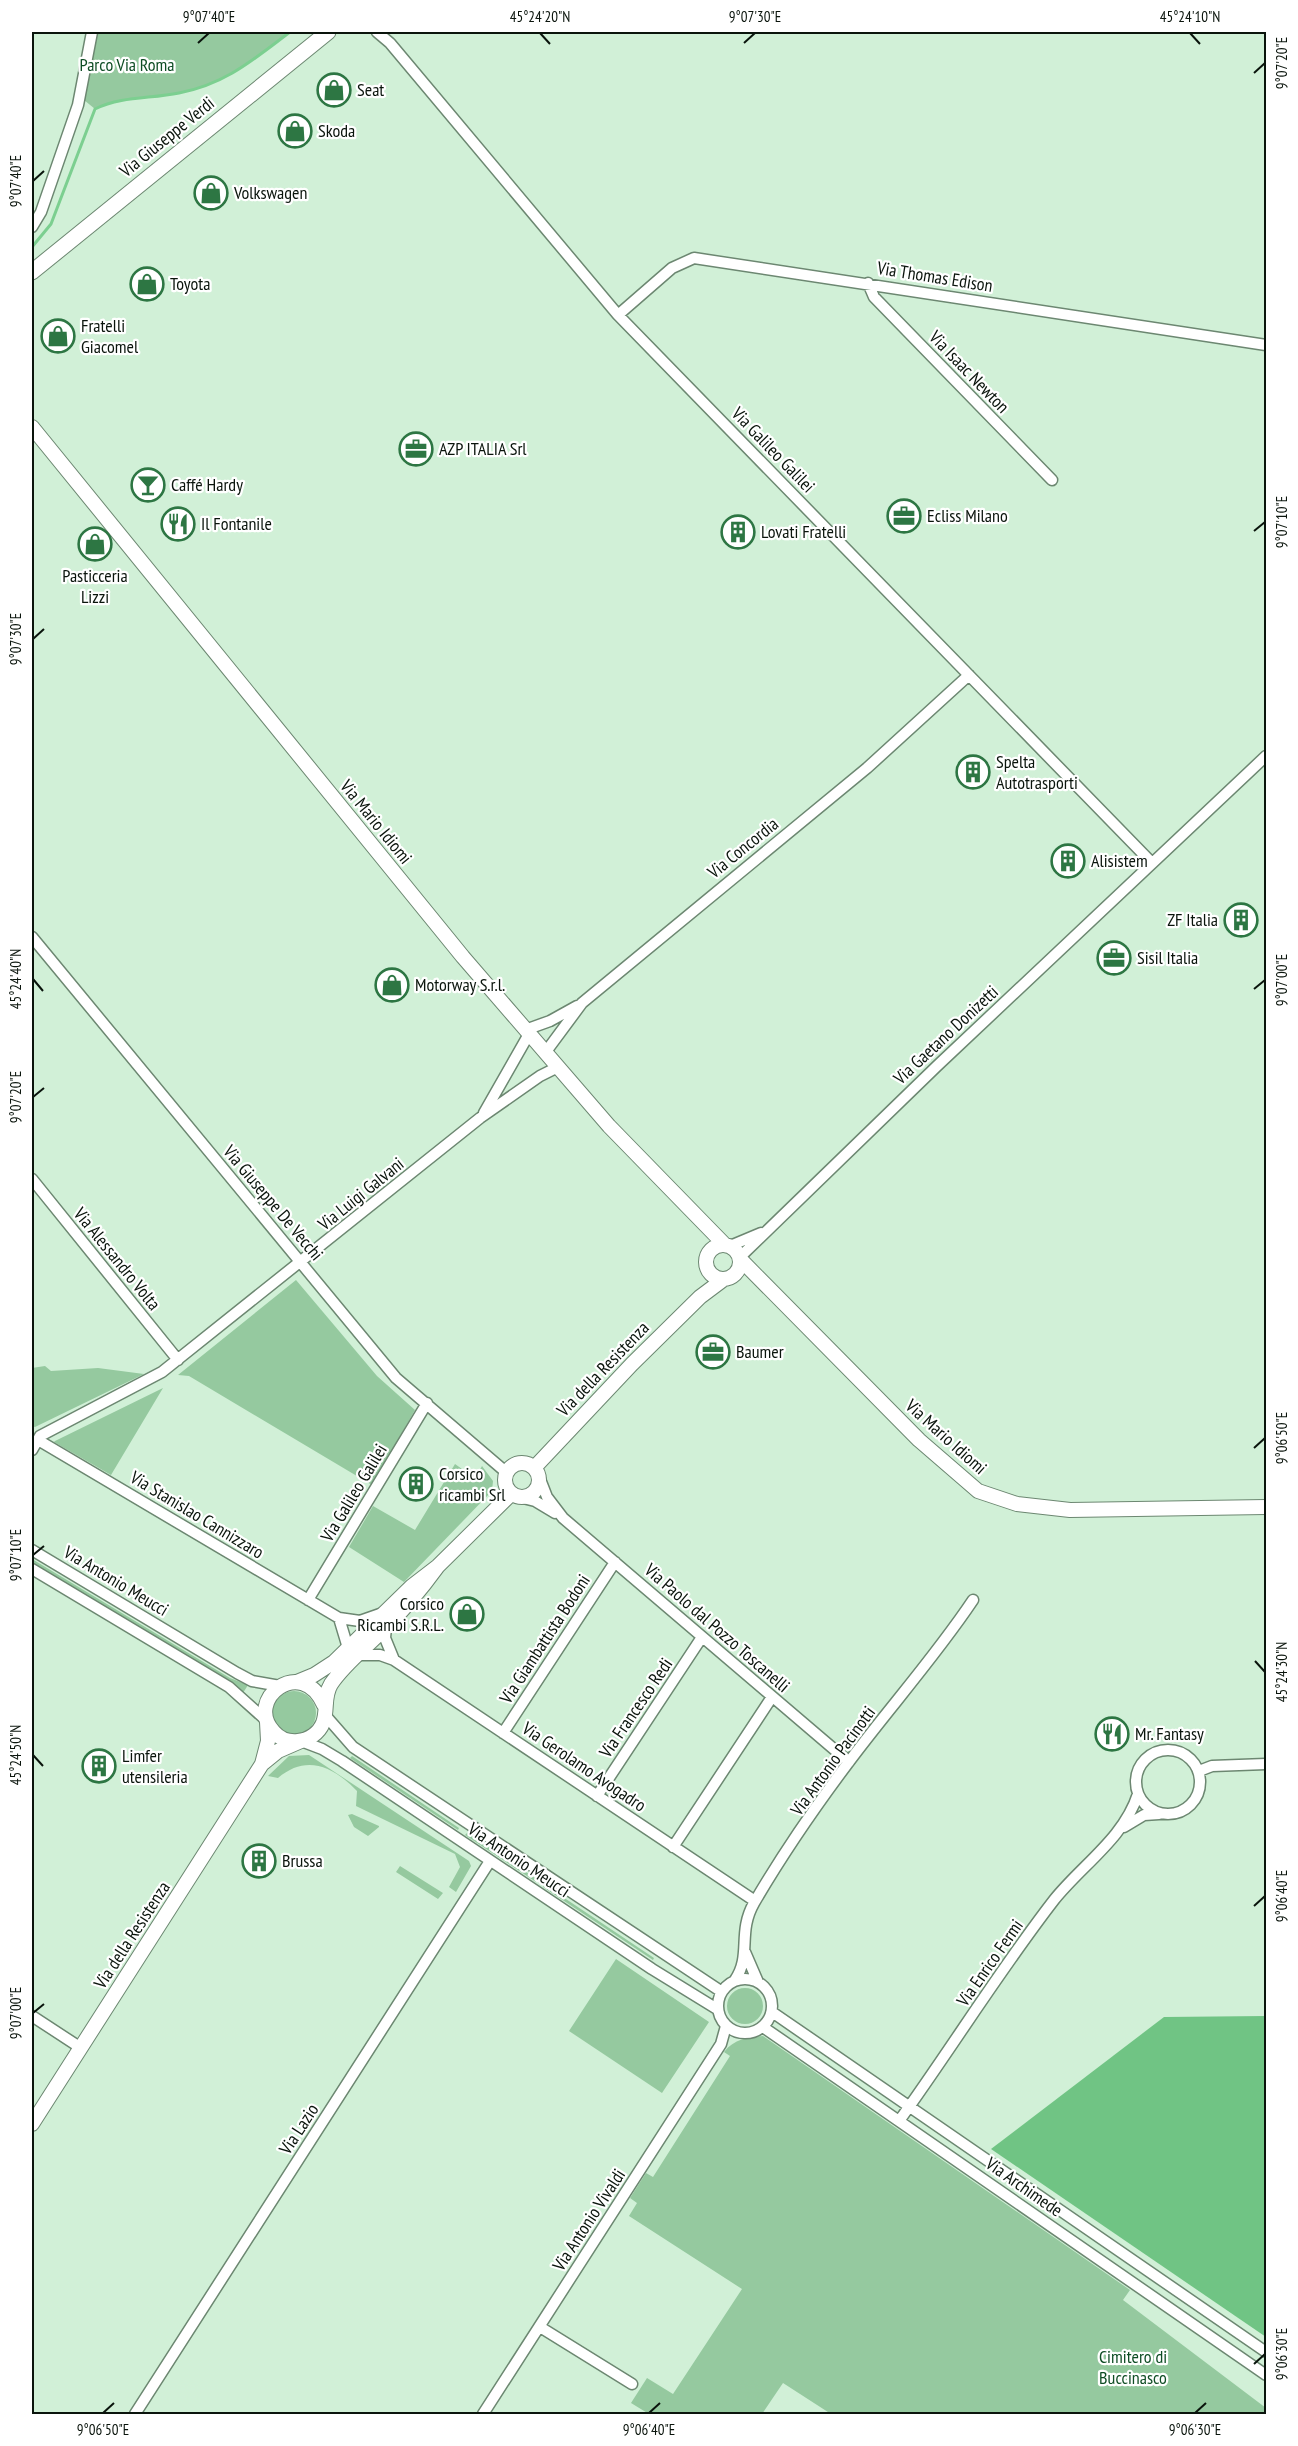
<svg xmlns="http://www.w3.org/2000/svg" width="1298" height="2446" viewBox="0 0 1298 2446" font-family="'PT Sans Narrow',sans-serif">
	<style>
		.green { fill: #95c99f }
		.forest { fill: #70c484 }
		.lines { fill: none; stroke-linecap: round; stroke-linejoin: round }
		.stream { stroke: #7ccf90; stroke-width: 3 }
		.minor-casing { stroke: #6c8771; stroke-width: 13 }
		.tertiary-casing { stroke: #6c8771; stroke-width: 16 }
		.secondary-casing { stroke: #6c8771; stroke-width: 17 }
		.minor { stroke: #fff; stroke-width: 10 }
		.tertiary { stroke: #fff; stroke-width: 14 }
		.secondary { stroke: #fff; stroke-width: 15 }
		.ticks { fill: none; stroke: #0a140c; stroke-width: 2 }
		.labels { text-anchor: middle; stroke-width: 4.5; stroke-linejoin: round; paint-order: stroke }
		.park-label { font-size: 18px; fill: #0e4d24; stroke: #fff }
		.poi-label { font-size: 18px; fill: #0a140c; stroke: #fff; text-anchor: start }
		.street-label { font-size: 18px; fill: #0a140c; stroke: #fff }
		.neatline { fill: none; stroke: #0a140c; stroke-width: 2 }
		.ticks-label { font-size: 15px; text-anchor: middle; fill: #0a140c }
	</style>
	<rect width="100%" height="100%" fill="#d1f0d7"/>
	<path class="green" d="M98,32H290C254,59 226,84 179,93C150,99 122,96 95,109L84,100Z
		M296,1280L377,1376L415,1410L372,1485L189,1376L178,1375Z
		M45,1366L51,1371L98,1368L144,1374L35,1427L32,1426V1368Z
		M163,1388L111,1475L54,1442L55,1441Z
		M455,1464L462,1469L458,1475L464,1480L469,1473L476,1477L482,1466L493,1481L492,1491L404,1582L349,1547L373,1506L415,1530Z
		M32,1559L230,1678L248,1685L243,1693L229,1681L32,1563Z
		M272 1713a22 22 0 1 1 44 0a22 22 0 1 1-44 0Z
		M309,1755L469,1861L471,1866L456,1892L449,1887L460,1867L455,1854L356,1806L357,1791C333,1766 306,1754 278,1778L268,1776L289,1756Z
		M352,1756L459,1828L458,1830L350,1758Z
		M352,1814L379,1826V1827L368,1836L354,1827L348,1815Z
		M467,1833L538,1880L536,1882L465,1835Z
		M400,1866L443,1893L438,1899L396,1872Z
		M545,1885L654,1958L653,1960L543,1887Z
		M616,1959L709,2022L662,2093L569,2031Z
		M727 2006a18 18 0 1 1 36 0a18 18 0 1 1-36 0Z
		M763,2036L1130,2290L1123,2300L1266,2408V2414H831L783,2383L762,2414H649L631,2403L647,2378L673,2394L742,2289L629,2216L637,2203L630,2198L646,2173L653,2177L730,2056L724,2052C734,2039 748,2037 763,2036Z"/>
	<path class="forest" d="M1266,2016V2337L991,2149L1164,2017Z"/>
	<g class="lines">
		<path class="stream" d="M32,247L51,224L95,109C122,96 150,99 179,93C226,84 254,59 290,32"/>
		<g class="minor-casing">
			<path id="minor" d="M377,32L390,43L618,315L1152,863
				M32,227L41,212L78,105L92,32
				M868,283L874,297L1052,480
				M618,315L672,268L694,258L1266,345
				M32,937L396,1378L507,1473
				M525,1030L550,1021L577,1006
				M545,1053L582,1003L867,768L969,675
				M484,1113L529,1034
				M32,1179L178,1360
				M730,1246L761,1233
				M740,1257L937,1066L1266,756
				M38,1440L339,1618L360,1621L380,1614
				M32,1450L40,1436L162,1372L480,1118L540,1076L558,1067
				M540,1479L547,1497L563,1518L849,1762
				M523,1498L535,1501L555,1513
				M32,1550L237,1673L252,1681L280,1686
				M32,1569L229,1687L267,1721
				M308,1600L427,1403
				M339,1618L348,1648
				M386,1627L385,1638L394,1660
				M358,1655H380L394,1660L755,1901
				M325,1715L353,1747L722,1992
				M503,1733L615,1562
				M301,1741L322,1749L342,1761L652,1969L717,2009
				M1136 1782a32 32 0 1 1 64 0a32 32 0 1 1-64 0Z
				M1199,1771L1212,1766L1266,1764
				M597,1796L702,1637
				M1124,1827L1144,1815L1159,1814
				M673,1847L772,1697
				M745,1952L758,1982
				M718 2006a27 27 0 1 1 54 0a27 27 0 1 1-54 0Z
				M735,1980C752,1955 737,1933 754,1903C782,1855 815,1807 848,1763C889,1708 935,1657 973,1600
				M772,2012L1266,2352
				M32,2016L81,2048
				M763,2027L1266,2375
				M899,2121C951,2049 999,1971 1054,1900C1082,1865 1124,1838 1138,1794
				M540,2327L632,2384
				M135,2414L490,1861
				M483,2414L721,2044L726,2026"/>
		</g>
		<g class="tertiary-casing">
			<path id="tertiary" d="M32,427L463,957L609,1126L724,1244
				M706 1262a17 17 0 1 1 34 0a17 17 0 1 1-34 0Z
				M741,1260L919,1440L978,1491L1017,1504L1070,1510L1266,1507
				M505 1480a17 17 0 1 1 34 0a17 17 0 1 1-34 0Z
				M534,1468L632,1364L700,1297L724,1279
				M297,1682L314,1675L334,1662L412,1586L438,1566L511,1494
				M324,1705C302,1654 243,1700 274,1732C280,1739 289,1742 298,1741C309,1740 319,1733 323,1723C328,1710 323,1697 331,1684C345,1663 368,1646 385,1628C405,1609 422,1588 438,1566
				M262,1764L268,1741L267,1722
				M32,2124L262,1764L278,1751L301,1741"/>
		</g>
		<g class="secondary-casing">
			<path id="secondary" d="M32,272L328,32"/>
		</g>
		<use href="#minor" class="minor"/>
		<use href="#tertiary" class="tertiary"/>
		<use href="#secondary" class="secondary"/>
	</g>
	<path class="ticks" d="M540,33L550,44M1190,33L1200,44M198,43L209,33M744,43L755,33M1254,73L1265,63M33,181L44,171M1254,531L1265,522M33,639L44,629M33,979L43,991M1254,989L1265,980M33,1097L44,1088M1254,1448L1265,1438M33,1555L44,1546M1255,1661L1265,1672M33,1755L43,1766M1254,1906L1265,1896M33,2013L44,2004M1254,2364L1265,2354M103,2413L114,2403M649,2413L660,2403M1195,2413L1206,2403"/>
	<defs>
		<g id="shop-ring" transform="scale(1.725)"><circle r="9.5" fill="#fff" stroke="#2d7643" stroke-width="1.5"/><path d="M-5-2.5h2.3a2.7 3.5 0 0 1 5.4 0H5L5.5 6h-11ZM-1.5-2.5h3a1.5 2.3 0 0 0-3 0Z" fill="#2d7643"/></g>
		<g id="office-ring" transform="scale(1.725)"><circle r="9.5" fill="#fff" stroke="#2d7643" stroke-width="1.5"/><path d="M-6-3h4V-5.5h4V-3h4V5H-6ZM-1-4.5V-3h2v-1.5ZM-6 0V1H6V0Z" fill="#2d7643"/></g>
		<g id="bar-ring" transform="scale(1.725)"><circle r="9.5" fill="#fff" stroke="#2d7643" stroke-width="1.5"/><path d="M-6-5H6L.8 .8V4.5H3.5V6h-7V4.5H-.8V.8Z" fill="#2d7643"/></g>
		<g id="restaurant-ring" transform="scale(1.725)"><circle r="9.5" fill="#fff" stroke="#2d7643" stroke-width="1.5"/><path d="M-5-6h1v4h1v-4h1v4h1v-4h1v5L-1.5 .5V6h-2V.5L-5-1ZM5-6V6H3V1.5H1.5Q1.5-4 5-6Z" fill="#2d7643"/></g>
		<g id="building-ring" transform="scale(1.725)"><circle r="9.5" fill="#fff" stroke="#2d7643" stroke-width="1.5"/><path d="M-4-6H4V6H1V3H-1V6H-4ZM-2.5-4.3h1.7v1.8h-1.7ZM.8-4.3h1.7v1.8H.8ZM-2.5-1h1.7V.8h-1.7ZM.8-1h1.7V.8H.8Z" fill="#2d7643"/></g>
	</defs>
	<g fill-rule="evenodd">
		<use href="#shop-ring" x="334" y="90"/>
		<use href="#shop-ring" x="295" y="131"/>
		<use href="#shop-ring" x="211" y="193"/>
		<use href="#shop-ring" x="147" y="284"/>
		<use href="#shop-ring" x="58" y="336"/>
		<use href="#office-ring" x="416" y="449"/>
		<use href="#bar-ring" x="148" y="485"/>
		<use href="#office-ring" x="904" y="516"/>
		<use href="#restaurant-ring" x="178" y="524"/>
		<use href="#building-ring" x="738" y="532"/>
		<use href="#shop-ring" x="95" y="544"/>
		<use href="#building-ring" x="973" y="772"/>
		<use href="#building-ring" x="1068" y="861"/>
		<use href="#building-ring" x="1241" y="920"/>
		<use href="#office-ring" x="1114" y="958"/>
		<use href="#shop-ring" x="392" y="985"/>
		<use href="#office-ring" x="713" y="1352"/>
		<use href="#building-ring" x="416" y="1484"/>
		<use href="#shop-ring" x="467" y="1614"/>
		<use href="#restaurant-ring" x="1112" y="1734"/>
		<use href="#building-ring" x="99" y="1766"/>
		<use href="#building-ring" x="259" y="1861"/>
	</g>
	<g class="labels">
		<g class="park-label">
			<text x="127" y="71">Parco Via Roma</text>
			<text x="1133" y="2363">Cimitero di<tspan x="1133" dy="21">Buccinasco</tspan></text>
		</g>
		<g class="poi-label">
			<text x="357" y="96">Seat</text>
			<text x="318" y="137">Skoda</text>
			<text x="234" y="199">Volkswagen</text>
			<text x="170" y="290">Toyota</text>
			<text x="81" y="332">Fratelli<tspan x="81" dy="21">Giacomel</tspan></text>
			<text x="439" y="455">AZP ITALIA Srl</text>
			<text x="171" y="491">Caffé Hardy</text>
			<text x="927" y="522">Ecliss Milano</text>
			<text x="201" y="530">Il Fontanile</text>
			<text x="761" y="538">Lovati Fratelli</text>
			<text x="95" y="582" text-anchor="middle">Pasticceria<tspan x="95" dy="21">Lizzi</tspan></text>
			<text x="996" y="768">Spelta<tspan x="996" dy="21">Autotrasporti</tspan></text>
			<text x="1091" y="867">Alisistem</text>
			<text x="1218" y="926" text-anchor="end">ZF Italia</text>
			<text x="1137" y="964">Sisil Italia</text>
			<text x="415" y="991">Motorway S.r.l.</text>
			<text x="736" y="1358">Baumer</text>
			<text x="439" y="1480">Corsico<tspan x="439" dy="21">ricambi Srl</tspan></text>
			<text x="444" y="1610" text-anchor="end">Corsico<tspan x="444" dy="21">Ricambi S.R.L.</tspan></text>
			<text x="1135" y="1740">Mr. Fantasy</text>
			<text x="122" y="1762">Limfer<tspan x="122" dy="21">utensileria</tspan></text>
			<text x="282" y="1867">Brussa</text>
		</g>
		<g class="street-label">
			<text transform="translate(167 137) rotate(-39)" y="6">Via Giuseppe Verdi</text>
			<text transform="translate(935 277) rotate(9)" y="6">Via Thomas Edison</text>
			<text transform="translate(969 372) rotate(46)" y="6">Via Isaac Newton</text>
			<text transform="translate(773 450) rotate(46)" y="6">Via Galileo Galilei</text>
			<text transform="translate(376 822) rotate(51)" y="6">Via Mario Idiomi</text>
			<text transform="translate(743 848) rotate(-39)" y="6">Via Concordia</text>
			<text transform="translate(946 1035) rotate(-43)" y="6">Via Gaetano Donizetti</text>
			<text transform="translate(361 1194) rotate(-39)" y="6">Via Luigi Galvani</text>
			<text transform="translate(273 1203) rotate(50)" y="6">Via Giuseppe De Vecchi</text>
			<text transform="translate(117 1259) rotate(51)" y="6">Via Alessandro Volta</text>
			<text transform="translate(603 1369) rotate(-46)" y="6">Via della Resistenza</text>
			<text transform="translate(946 1437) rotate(42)" y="6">Via Mario Idiomi</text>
			<text transform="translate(354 1493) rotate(-59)" y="6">Via Galileo Galilei</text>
			<text transform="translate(197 1515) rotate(31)" y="6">Via Stanislao Cannizzaro</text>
			<text transform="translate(116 1581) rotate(31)" y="6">Via Antonio Meucci</text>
			<text transform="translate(717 1628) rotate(41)" y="6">Via Paolo dal Pozzo Toscanelli</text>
			<text transform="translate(545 1639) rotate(-57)" y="6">Via Giambattista Bodoni</text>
			<text transform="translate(636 1708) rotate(-56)" y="6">Via Francesco Redi</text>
			<text transform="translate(833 1761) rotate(-54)" y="6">Via Antonio Pacinotti</text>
			<text transform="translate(584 1767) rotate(34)" y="6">Via Gerolamo Avogadro</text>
			<text transform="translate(519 1860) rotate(34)" y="6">Via Antonio Meucci</text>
			<text transform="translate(132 1935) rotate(-57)" y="6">Via della Resistenza</text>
			<text transform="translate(990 1963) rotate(-55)" y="6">Via Enrico Fermi</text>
			<text transform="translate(299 2129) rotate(-57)" y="6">Via Lazio</text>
			<text transform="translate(1024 2187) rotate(35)" y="6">Via Archimede</text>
			<text transform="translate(589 2220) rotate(-57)" y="6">Via Antonio Vivaldi</text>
		</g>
	</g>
	<rect width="1298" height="2446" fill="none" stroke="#ffffff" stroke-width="66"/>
	<rect x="33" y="33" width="1232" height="2380" class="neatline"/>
	<g class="ticks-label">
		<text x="209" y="22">9°07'40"E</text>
		<text x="540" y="22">45°24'20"N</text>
		<text x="755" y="22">9°07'30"E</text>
		<text x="1190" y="22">45°24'10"N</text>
		<text transform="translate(1282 63) rotate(-90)" y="5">9°07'20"E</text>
		<text transform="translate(16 181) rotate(-90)" y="5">9°07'40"E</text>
		<text transform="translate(1282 522) rotate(-90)" y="5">9°07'10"E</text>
		<text transform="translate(16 639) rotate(-90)" y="5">9°07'30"E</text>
		<text transform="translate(16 979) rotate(-90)" y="5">45°24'40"N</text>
		<text transform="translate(1282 980) rotate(-90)" y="5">9°07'00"E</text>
		<text transform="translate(16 1097) rotate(-90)" y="5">9°07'20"E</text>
		<text transform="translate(1282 1438) rotate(-90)" y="5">9°06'50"E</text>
		<text transform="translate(16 1555) rotate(-90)" y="5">9°07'10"E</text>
		<text transform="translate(1282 1672) rotate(-90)" y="5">45°24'30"N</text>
		<text transform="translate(16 1755) rotate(-90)" y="5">45°24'50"N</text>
		<text transform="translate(1282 1896) rotate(-90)" y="5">9°06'40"E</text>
		<text transform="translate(16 2013) rotate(-90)" y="5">9°07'00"E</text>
		<text transform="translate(1282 2354) rotate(-90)" y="5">9°06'30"E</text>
		<text x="103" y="2435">9°06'50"E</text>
		<text x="649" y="2435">9°06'40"E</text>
		<text x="1195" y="2435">9°06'30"E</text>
	</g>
</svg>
